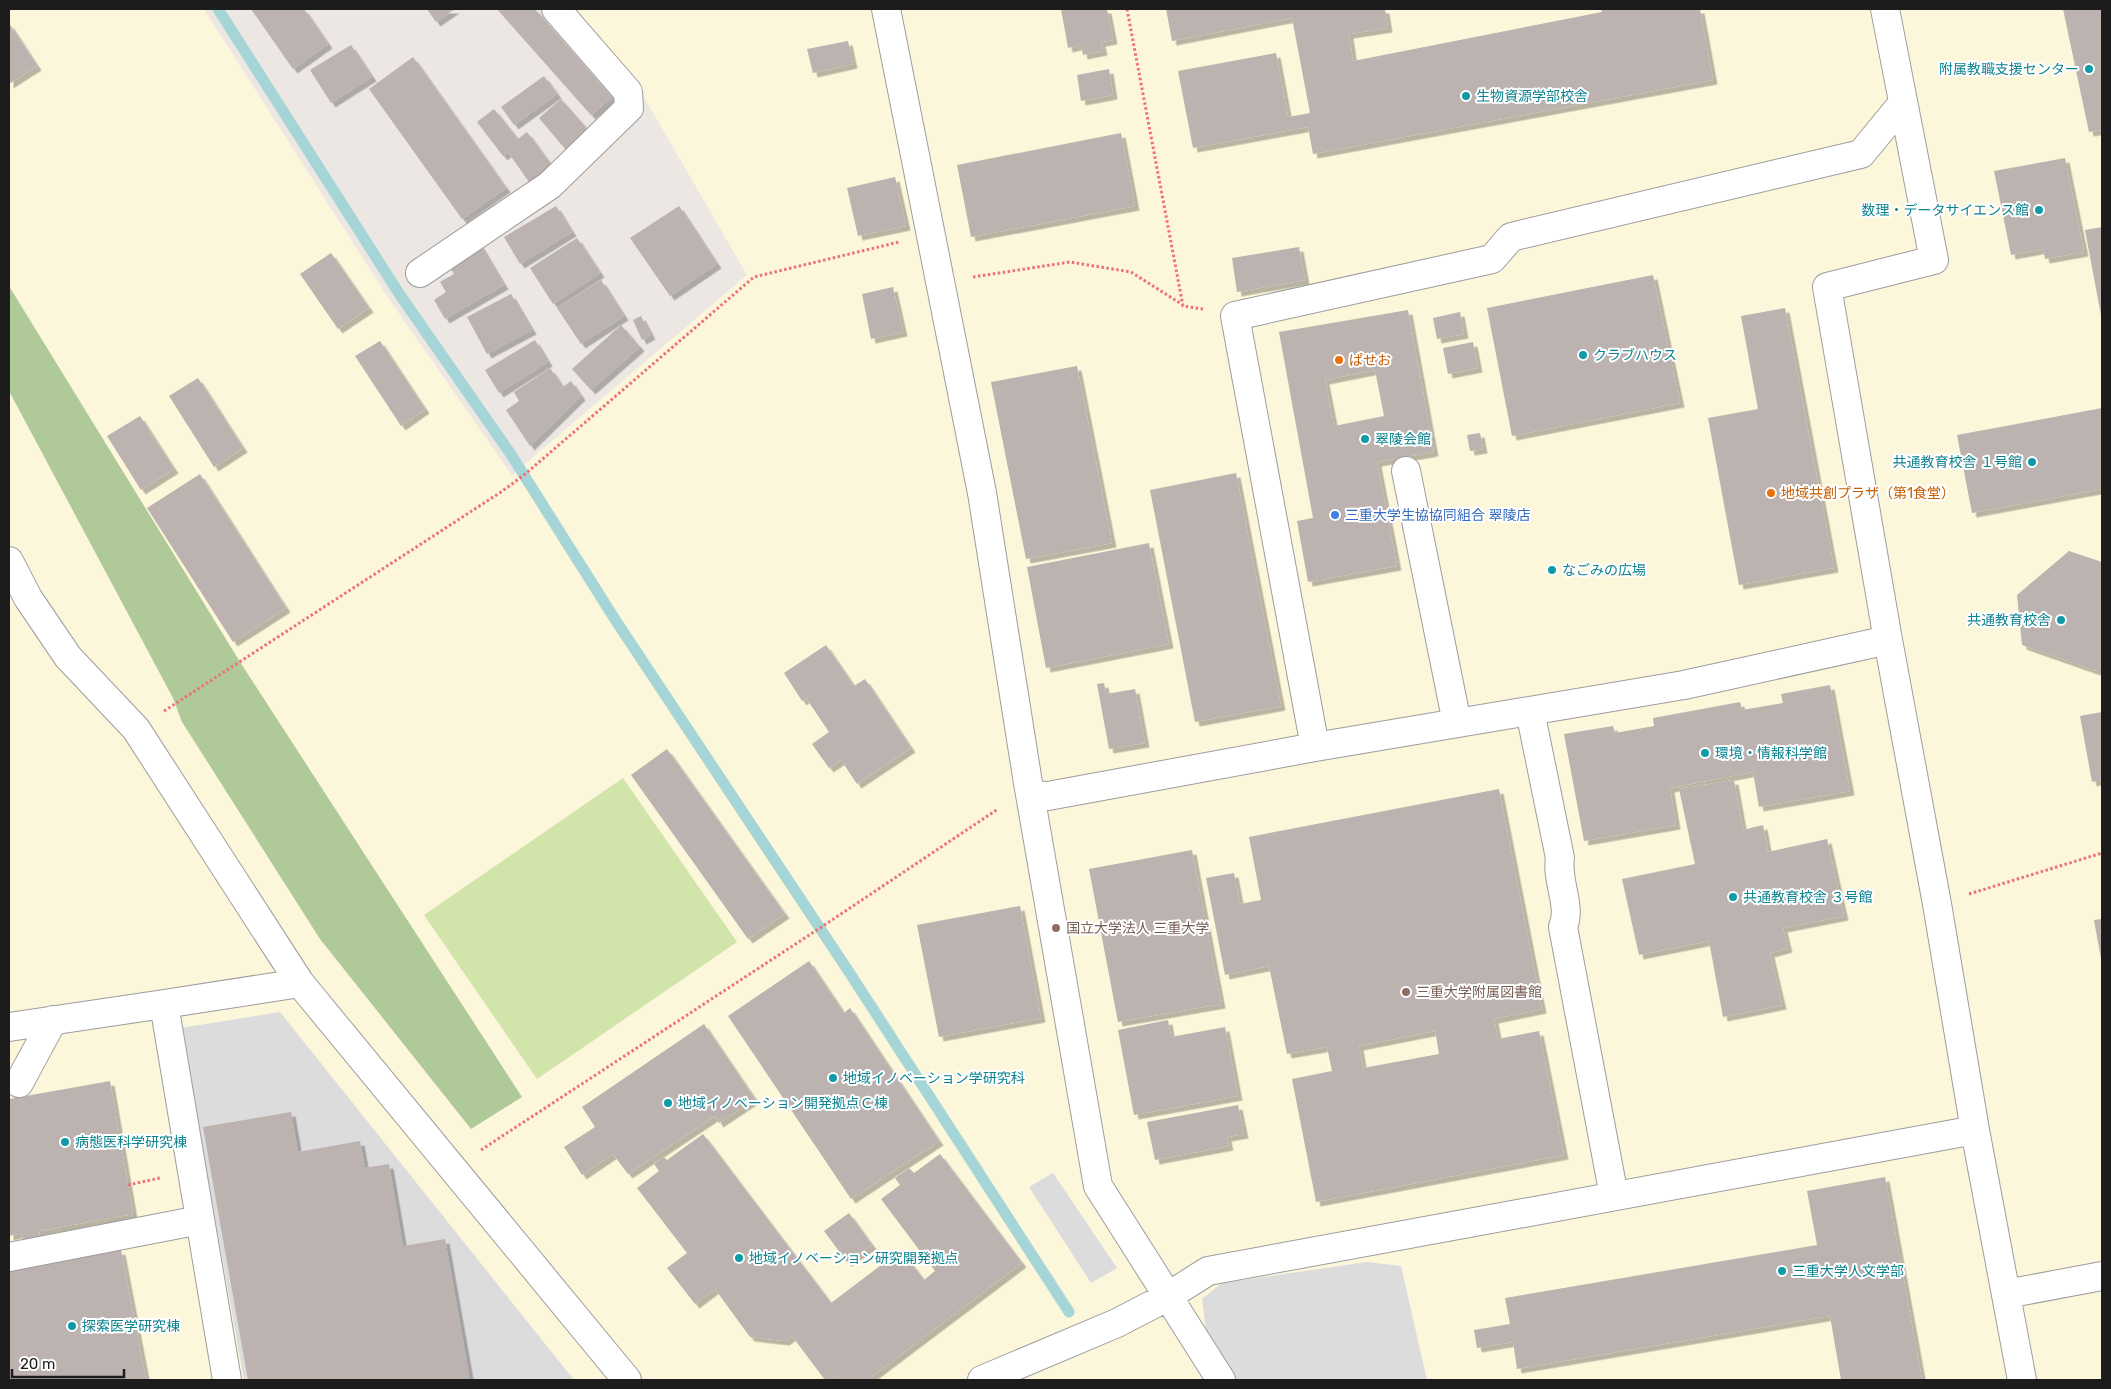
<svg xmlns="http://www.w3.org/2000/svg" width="2111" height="1389" viewBox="0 0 2111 1389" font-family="Rubik,'Noto Sans JP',sans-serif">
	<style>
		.education { fill: #fcf6db }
		.grass { fill: #d1e4aa }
		.forest { fill: #b0c999 }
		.parking { fill: #dcdcdc }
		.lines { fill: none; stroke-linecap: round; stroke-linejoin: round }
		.stream { stroke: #a5d5d7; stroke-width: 11 }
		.building { fill: #bcb2af; fill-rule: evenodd; filter: url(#shadow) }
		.minor-casing { stroke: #9d9d9d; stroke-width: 30 }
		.path { stroke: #ef7079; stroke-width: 3; stroke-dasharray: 2.5 2.5; stroke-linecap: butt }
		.minor { stroke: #fff; stroke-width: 28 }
		.culture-dot { fill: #0f9aa8; stroke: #fff; stroke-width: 2 }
		.food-dot { fill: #e8710a; stroke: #fff; stroke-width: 2 }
		.shop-dot { fill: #3f7fe0; stroke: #fff; stroke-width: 2 }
		.education-dot { fill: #8d6e63; stroke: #fff; stroke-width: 2 }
		.labels { text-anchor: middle; stroke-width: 4; stroke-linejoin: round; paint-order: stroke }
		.culture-label { font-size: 14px; fill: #0d838f; stroke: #fff; text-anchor: start }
		.food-label { font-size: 14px; fill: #c56008; stroke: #fff; text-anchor: start }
		.shop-label { font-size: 14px; fill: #366cbe; stroke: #fff; text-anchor: start }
		.education-label { font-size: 14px; fill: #785e54; stroke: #fff; text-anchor: start }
	</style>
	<defs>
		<filter id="shadow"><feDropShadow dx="4.5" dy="4.5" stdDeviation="0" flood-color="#0004"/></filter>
	</defs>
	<rect width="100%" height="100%" fill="#ece7e2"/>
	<path class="education" d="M9,9H204L389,299L512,475L747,275L641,92L571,9H2102V1380H9Z"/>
	<path class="grass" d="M623,778L737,942L537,1079L424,915Z"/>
	<path class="forest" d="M9,286L240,662L522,1097L471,1129L320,939L182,722L173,698L9,391Z"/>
	<path class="parking" d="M280,1012L574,1380H244L181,1028Z
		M1053,1173L1117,1268L1091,1283L1029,1187Z
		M1367,1262L1401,1266L1427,1380H1235L1206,1332L1202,1299L1222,1283Z"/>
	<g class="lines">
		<path class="stream" d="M218,9L400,295L510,453L616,621L851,975L1069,1312"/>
	</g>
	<path class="building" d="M251,9H304L328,44L293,69Z
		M427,9H455L436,22Z
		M497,9H535L612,97L591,115Z
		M1061,9H1107L1113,40L1101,42L1103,51L1083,55L1081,45L1068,48Z
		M1166,9H1385L1388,28L1349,34L1353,61L1602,12L1601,9H1700L1713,80L1313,154L1308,127L1193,148L1178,71L1276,53L1288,117L1310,113L1292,18L1172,41Z
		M2063,9H2102V130L2089,132Z
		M9,23L37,66L9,84Z
		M848,41L853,64L813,73L807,49Z
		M351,45L372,77L331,103L310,70Z
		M413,57L506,188L462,219L369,89Z
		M1109,69L1113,95L1081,101L1077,75Z
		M544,76L557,94L514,125L501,107Z
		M561,99L589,131L566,150L539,118Z
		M494,109L518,139L527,132L552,166L529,182L508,152L503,156L477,122Z
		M1121,133L1135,206L971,237L957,165Z
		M2065,158L2084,252L2045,259L2043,249L2011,255L1994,171Z
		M895,177L906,226L858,236L847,188Z
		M556,206L572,232L520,264L504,237Z
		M679,206L717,264L670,296L630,238Z
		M2102,227V314L2101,315L2085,230Z
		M577,238L600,273L553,304L530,268Z
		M479,243L504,285L445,319L434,300L446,292L440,282L454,274L446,262Z
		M1299,247L1305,280L1237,292L1232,258Z
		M331,253L369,308L338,329L300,274Z
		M1653,275L1680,403L1512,436L1487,308Z
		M601,280L624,316L581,344L557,308Z
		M893,287L903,332L871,339L862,294Z
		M511,294L532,330L487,354L467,317Z
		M1785,308L1834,568L1739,585L1708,418L1758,409L1741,316Z
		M1408,310L1434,452L1377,462L1397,566L1308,582L1297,521L1313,518L1279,332ZM1375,370L1384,416L1334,426L1325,380Z
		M1460,312L1464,334L1437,339L1433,318Z
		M641,316L651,335L642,340L633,320Z
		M621,325L640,347L591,390L572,369Z
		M535,340L548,362L499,393L485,370Z
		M380,341L425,409L401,426L355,356Z
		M1473,342L1478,368L1448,374L1443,348Z
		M1077,366L1112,543L1026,559L991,382Z
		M550,368L563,387L571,381L581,396L530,446L506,410L519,401L514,392Z
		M198,378L243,448L214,467L169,396Z
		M2102,408V489L1972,513L1957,435Z
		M140,416L174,469L141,490L107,436Z
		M1480,433L1483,449L1470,451L1467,435Z
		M1236,473L1281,706L1195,722L1150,490Z
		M200,474L286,608L233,642L147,508Z
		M1149,543L1169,644L1046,668L1027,567Z
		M2069,551L2102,562V664L2096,671L2022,645L2017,595Z
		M826,645L854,686L865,679L911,748L857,784L841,760L829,768L812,744L829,732L806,698L802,701L784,673Z
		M1104,683L1106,694L1135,689L1145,743L1109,749L1097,684Z
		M1830,685L1850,791L1759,807L1753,772L1670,788L1676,825L1584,841L1564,734L1613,726L1615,733L1654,726L1653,718L1740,702L1742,710L1783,703L1781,694Z
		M2102,712V780L2092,782L2080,716Z
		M667,749L785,914L748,939L631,775Z
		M1734,780L1743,830L1763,825L1768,852L1827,839L1844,916L1783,928L1788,948L1770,953L1782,1005L1723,1017L1709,941L1639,955L1622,879L1695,864L1679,789Z
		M1499,789L1542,1009L1494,1019L1498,1039L1539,1031L1564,1155L1316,1202L1292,1079L1332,1071L1327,1047L1287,1054L1269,966L1225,975L1206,878L1234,873L1240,904L1261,900L1249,837ZM1435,1031L1439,1054L1363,1068L1359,1046Z
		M1192,850L1221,1004L1118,1022L1089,869Z
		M1020,906L1041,1018L939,1037L917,925Z
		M2102,919V959H2101L2094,920Z
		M809,961L844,1013L850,1008L939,1141L851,1199L728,1016Z
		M1168,1020L1171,1037L1225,1027L1238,1096L1134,1115L1118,1030Z
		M704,1024L755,1099L719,1123L715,1116L628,1174L613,1154L582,1175L564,1147L595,1127L582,1107Z
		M110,1081L133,1214L39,1231L44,1264L121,1250L146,1380H9V1271L28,1267L22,1233L9,1236V1099Z
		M1238,1105L1244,1134L1227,1137L1229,1146L1155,1160L1147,1122Z
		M291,1112L298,1152L360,1141L365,1168L389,1164L403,1246L445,1239L470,1380H248L203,1127Z
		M703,1134L831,1303L901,1250L924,1280L935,1271L881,1199L900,1185L895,1178L909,1168L914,1173L940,1154L1022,1263L867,1380H840L837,1376L831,1380H825L792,1336L785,1341L750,1337L715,1289L695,1304L667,1268L687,1253L637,1188L659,1171L654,1164L664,1157L667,1160Z
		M1885,1177L1922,1380H1841L1830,1316L1517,1369L1513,1342L1477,1348L1474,1330L1510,1324L1505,1298L1817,1245L1807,1191Z
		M849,1213L872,1245L847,1262L824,1231Z"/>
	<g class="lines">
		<g class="minor-casing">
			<path id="minor" d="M886,9L982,493L1028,783L1098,1186L1221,1380
				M1885,9L1934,260L1827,287L1888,640L1937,904L1975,1130L2022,1380
				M420,273L550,185L629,108L628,92L556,9
				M1406,471L1457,723
				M9,561L28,598L68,657L136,729L300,983L627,1380
				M1530,711L1560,858C1556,881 1572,906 1563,927L1614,1196
				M1315,747L1235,316L1492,259L1511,237L1861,154L1903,103
				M1030,795L1048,796L1315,747L1684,685L1888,640
				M9,1027L164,1004
				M19,1083L53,1020
				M9,1257L200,1220
				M2006,1294L2102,1276
				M227,1380L164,1004L300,983
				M982,1380L1117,1323L1167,1297L1208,1271L1975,1130"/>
		</g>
		<path class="path" d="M1127,9L1183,306L1203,309
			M973,277L1070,262L1131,272L1183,305
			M164,711L501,492L524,475L754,277L899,242
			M1969,894L2102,853
			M481,1150L820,928L998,809
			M128,1185L160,1178"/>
		<use href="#minor" class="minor"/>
	</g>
	<g class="culture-dot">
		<circle cx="2089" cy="69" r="5"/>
		<circle cx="1466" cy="96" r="5"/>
		<circle cx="2039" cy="210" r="5"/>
		<circle cx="1583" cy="355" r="5"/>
		<circle cx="1365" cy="439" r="5"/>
		<circle cx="2032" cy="462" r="5"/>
		<circle cx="1552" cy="570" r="5"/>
		<circle cx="2061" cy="620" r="5"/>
		<circle cx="1705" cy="753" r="5"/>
		<circle cx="1733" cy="897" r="5"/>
		<circle cx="833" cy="1078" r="5"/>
		<circle cx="668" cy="1103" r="5"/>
		<circle cx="65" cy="1142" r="5"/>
		<circle cx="739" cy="1258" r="5"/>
		<circle cx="1782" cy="1271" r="5"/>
		<circle cx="72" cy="1326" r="5"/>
	</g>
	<g class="food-dot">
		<circle cx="1339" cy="360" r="5"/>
		<circle cx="1771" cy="493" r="5"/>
	</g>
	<circle class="shop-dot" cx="1335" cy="515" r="5"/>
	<g class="education-dot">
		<circle cx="1056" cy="928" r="5"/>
		<circle cx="1406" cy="992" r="5"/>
	</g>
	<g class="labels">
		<g class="culture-label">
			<text x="2079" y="74" text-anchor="end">附属教職支援センター</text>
			<text x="1476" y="101">生物資源学部校舎</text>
			<text x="2029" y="215" text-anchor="end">数理・データサイエンス館</text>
			<text x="1593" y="360">クラブハウス</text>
			<text x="1375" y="444">翠陵会館</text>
			<text x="2022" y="467" text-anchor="end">共通教育校舎 １号館</text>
			<text x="1562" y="575">なごみの広場</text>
			<text x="2051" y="625" text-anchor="end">共通教育校舎</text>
			<text x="1715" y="758">環境・情報科学館</text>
			<text x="1743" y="902">共通教育校舎 ３号館</text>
			<text x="843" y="1083">地域イノベーション学研究科</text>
			<text x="678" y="1108">地域イノベーション開発拠点Ｃ棟</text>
			<text x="75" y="1147">病態医科学研究棟</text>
			<text x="749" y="1263">地域イノベーション研究開発拠点</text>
			<text x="1792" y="1276">三重大学人文学部</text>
			<text x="82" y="1331">探索医学研究棟</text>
		</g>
		<g class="food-label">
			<text x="1349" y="365">ぱせお</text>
			<text x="1781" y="498">地域共創プラザ（第1食堂）</text>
		</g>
		<g class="shop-label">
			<text x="1345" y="520">三重大学生協協同組合 翠陵店</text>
		</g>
		<g class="education-label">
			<text x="1066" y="933">国立大学法人 三重大学</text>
			<text x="1416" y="997">三重大学附属図書館</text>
		</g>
	</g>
	<rect width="2111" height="1389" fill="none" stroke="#1c1c1c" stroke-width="20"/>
	<path d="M12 1369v8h112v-8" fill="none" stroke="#1c1c1c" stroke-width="2.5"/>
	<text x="20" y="1369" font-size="15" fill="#1c1c1c" stroke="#ffffff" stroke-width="4" paint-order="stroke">20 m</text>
</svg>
